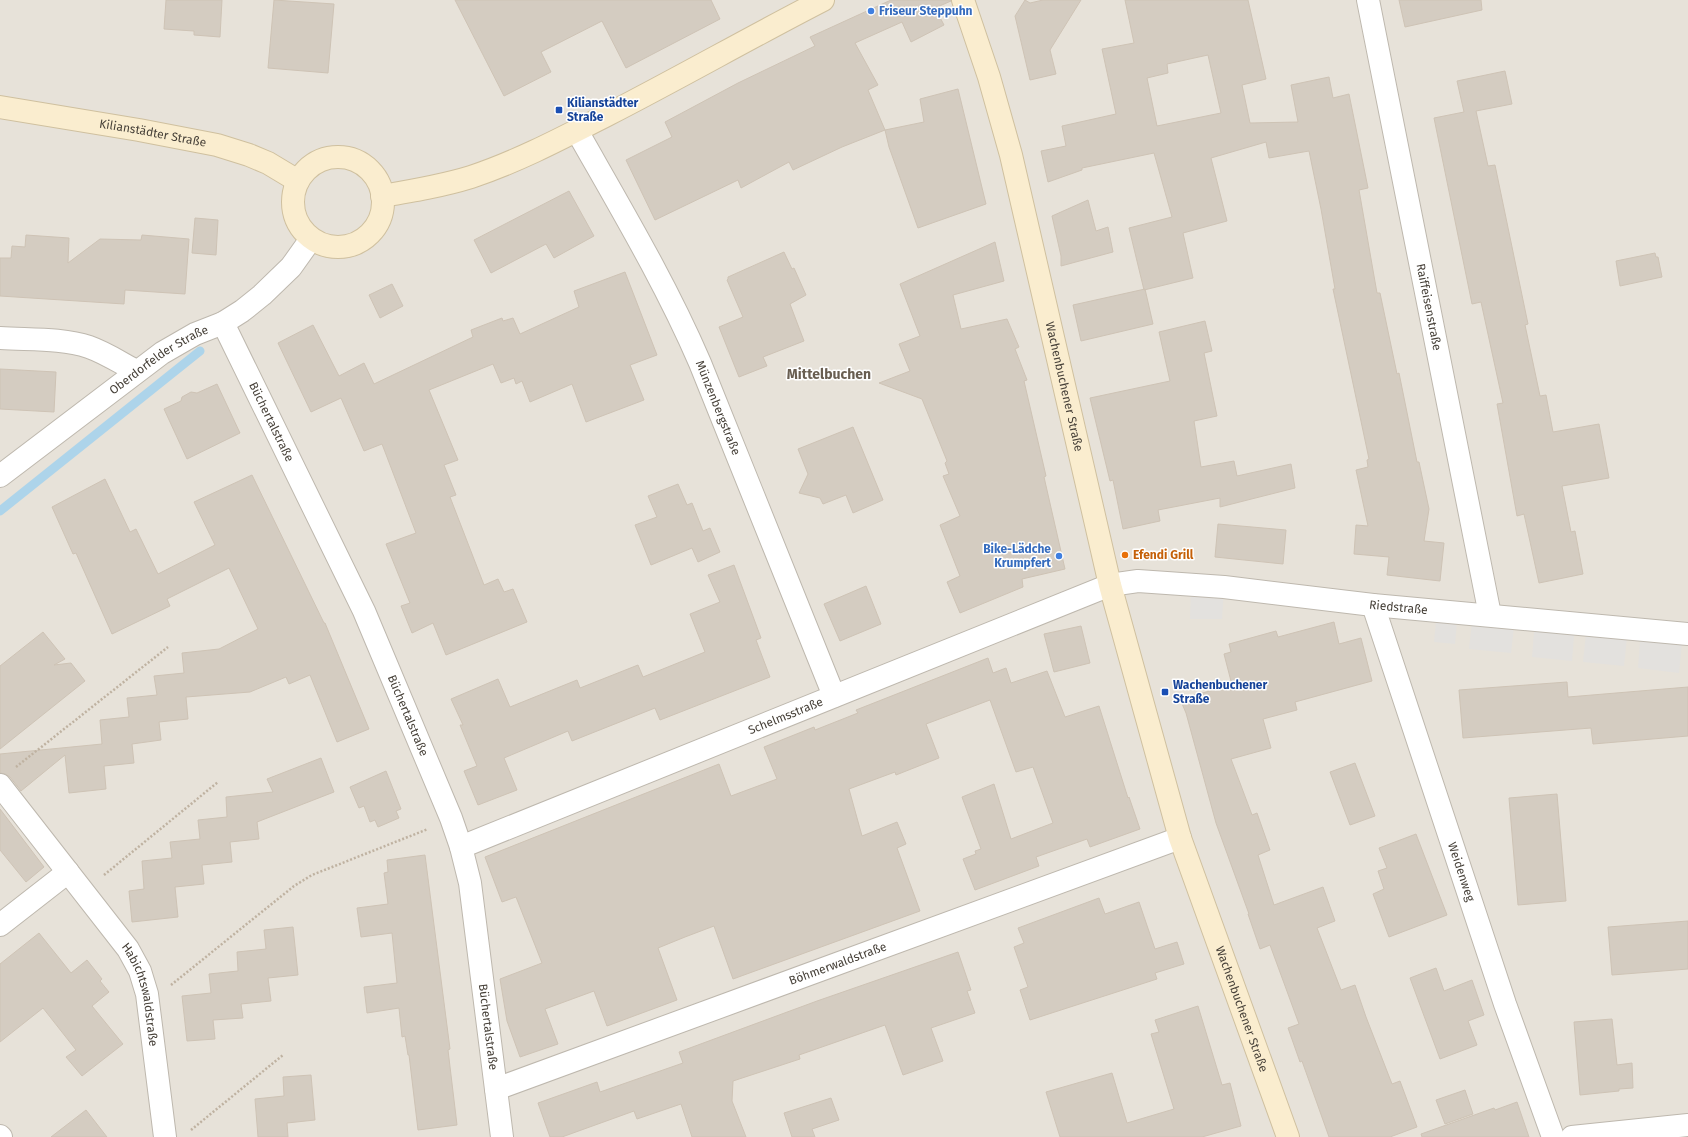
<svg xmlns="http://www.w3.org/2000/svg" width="1688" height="1137" viewBox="0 0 1688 1137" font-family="'Fira Sans',sans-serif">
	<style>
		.residential { fill: #e7e2d9 }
		.parking { fill: #e3e1de }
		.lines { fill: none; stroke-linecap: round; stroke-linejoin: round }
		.stream { stroke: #add4ea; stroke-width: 9 }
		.building { fill: #d4ccc1; stroke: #cec3b5; fill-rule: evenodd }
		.street-casing { stroke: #beb8ae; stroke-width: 24 }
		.secondary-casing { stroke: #cfc09f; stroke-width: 24 }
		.path { stroke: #bfb2a1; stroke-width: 2.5; stroke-dasharray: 2 2; stroke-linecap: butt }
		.street { stroke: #fff; stroke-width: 22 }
		.secondary { stroke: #faedcf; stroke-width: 22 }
		.shop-dot { fill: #3f7fe0; stroke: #fff; stroke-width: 1.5 }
		.transit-dot { fill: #1a4fb4; stroke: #fff; stroke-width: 1.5 }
		.food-dot { fill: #e8710a; stroke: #fff; stroke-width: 1.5 }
		.labels { text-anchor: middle; stroke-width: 3; stroke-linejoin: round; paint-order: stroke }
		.shop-label { font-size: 12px; font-weight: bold; fill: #366cbe; stroke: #fff; text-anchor: start }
		.transit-label { font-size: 12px; font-weight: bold; fill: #164399; stroke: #fff; text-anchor: start }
		.street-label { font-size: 12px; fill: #474139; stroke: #fff }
		.food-label { font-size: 12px; font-weight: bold; fill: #c56008; stroke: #fff; text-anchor: start }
		.quarter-label { font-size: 14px; font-weight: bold; fill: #695e51; stroke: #fff }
	</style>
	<rect width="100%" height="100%" fill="#f4f0eb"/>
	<path class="residential" d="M0,0H1688V1137H0Z"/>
	<path class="parking" d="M1191,585L1224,587L1222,619H1190Z
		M1437,610L1458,612L1455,644L1434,642Z
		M1473,613L1515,617L1511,653L1469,649Z
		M1535,619L1575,623L1572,661L1532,657Z
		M1587,624L1628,628L1624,666L1583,662Z
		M1641,629L1683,634L1679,673L1638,668Z"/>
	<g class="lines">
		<path class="stream" d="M0,511L200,351"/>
	</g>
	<path class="building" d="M166,0H222L220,37L194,35V31L164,29Z
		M274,0L334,4L328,73L268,68Z
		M455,0H711L720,19L626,68L602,21L541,52L551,72L504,96Z
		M891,0H951V1L935,8L944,25L911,42L902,22L855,43L878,85L868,90L885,130L924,122L920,99L958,89L986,204L918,228L889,147L885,130L842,147L793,170L789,162L741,188L738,180L655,220L626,160L672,137L665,122L738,83L815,46L810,37Z
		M1025,0L1030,3L1043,0H1081L1050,50L1056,74L1030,80L1015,16Z
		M1125,0H1248L1266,79L1242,85L1250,123L1298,122L1291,85L1329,77L1333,98L1349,94L1368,188L1359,190L1377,293H1380L1397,374L1399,373L1417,462H1419L1429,509L1424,541L1444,543L1440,581L1387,575L1389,557L1354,554L1356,525L1368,526L1356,470L1368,467L1367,460L1369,459L1333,289H1335L1321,209L1309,151L1269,158L1266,142L1211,158L1227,221L1183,233L1193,278L1144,290L1129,228L1172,217L1154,153L1082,168V170L1048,182L1041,151L1066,146L1062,126L1116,114L1102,49L1134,43ZM1208,55L1221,113L1157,126L1147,78L1168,73L1167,64Z
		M1399,0H1481L1482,10L1405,27Z
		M1505,71L1512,104L1476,111L1488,166L1495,165L1528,324L1525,325L1540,396L1546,395L1553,432L1599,424L1609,478L1562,486L1571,532L1575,531L1583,574L1539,583L1524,514L1517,516L1497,404L1503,403L1481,302L1472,304L1434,118L1464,112L1457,81Z
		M569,191L594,236L554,258L546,244L491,273L474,240Z
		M1088,200L1096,231L1108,227L1113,252L1061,266V256L1052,216Z
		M195,218L218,220L216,255L192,253Z
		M26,235L69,238L68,263L100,239L141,240L142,235L189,239L185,294L125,290L124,304L0,296V258H11L12,246L25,247Z
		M995,242L1004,281L953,295L961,329L1007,319L1019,347L1015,349L1027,380L1024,381L1046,476L1044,477L1065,569L1022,579L1023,587L960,613L947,582L960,576L940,525L960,516L943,476L949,474L945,463L947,461L922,399L879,383L910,371L899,344L920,336L900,284Z
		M784,252L792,269L794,268L806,295L790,304L804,341L763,357L767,366L739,377L719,327L743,317L727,280L728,279V277Z
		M1655,253L1656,257H1658L1662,277L1620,286L1616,261Z
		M625,272L657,355L630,365L644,400L586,422L572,384L530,402L522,381L516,384L514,378L501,383L493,364L429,390L458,460L444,465L456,495L450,497L484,585L498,579L504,592L513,589L527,622L446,655L433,623L412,633L401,606L410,603L386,544L416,533L382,444L364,451L341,398L311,412L278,343L313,325L339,376L364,363L374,384L473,337L471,330L502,318L503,321L513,318L520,334L579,307L574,291Z
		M392,284L403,306L380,318L369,295Z
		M1145,289L1153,324L1081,341L1073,305Z
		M1205,321L1212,351L1204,353L1217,416L1194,421L1201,467L1234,461L1237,476L1291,464L1295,488L1220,507V498L1158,510L1160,521L1123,529L1113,480L1110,481L1090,398L1170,381L1159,332Z
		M0,369L56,372L54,412L0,409Z
		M217,384L240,433L187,459L164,409L181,401L182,397L191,392L197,393Z
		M853,427L883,500L853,513L846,495L823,504L820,498L799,493L808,474L798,449Z
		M252,475L324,623H325L369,729L337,742L310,675L289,684L286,677L250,692L186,697L188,719L159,722L161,740L132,744L134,763L104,766L106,789L69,793L65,755L21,791L10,777L5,774L0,773V754L102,744L100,720L129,717L127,698L157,695L154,676L184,673L182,653L219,649L258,629L229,568L167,599L170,606L112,634L76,553L73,554L52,507L105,479L130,532L136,529L158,574L215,545L194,502Z
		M678,484L687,505L692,503L703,531L710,528L720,552L698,562L692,548L651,565L635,525L657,517L648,496Z
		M1218,524L1286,530L1283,564L1215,557Z
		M734,565L761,638L756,640L770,677L660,720L655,708L572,741L568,731L504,758L517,790L478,805L464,771L477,766L460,725H463L451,699L498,679L510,707L577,680L580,688L638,665L643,677L705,652L690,614L720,602L708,575Z
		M866,586L881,624L840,641L824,604Z
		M1334,622L1339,644L1361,638L1372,681L1295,702L1297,710L1263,719L1271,748L1231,759L1252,815L1257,813L1270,850L1258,855L1274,905L1323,887L1335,921L1317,928L1341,990L1355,985L1366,1017L1392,1084L1400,1081L1417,1127L1390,1137H1329L1302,1061L1300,1062L1288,1028L1299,1024L1270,945L1260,949L1248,914H1249L1216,823L1186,713L1180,699L1232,685L1224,654L1231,652L1229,644L1276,631L1278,637Z
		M1081,626L1090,663L1054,672L1044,634Z
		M43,632L65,659L54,665L71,663L85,681L0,749V666Z
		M988,658L993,673L1006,668L1011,683L1047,671L1065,717L1099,706L1128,798L1129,797L1140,829L1090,847L1087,839L1036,857L1039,866L975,890L963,859L976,854L975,851L981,849L962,797L994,784L1011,839L1053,823L1033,767L1016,772L990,700L926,724L939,758L896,775L895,772L849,789L862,836L897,822L906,844L897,848L920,911L733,979L714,926L685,937L658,948L677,1000L607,1026L594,991L545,1009L558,1044L520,1057L507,1021L500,979L542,963L516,897L502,902L485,857L719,764L731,796L777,779L764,747L814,727L815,730L858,713L856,710Z
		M1567,682L1568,697L1688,687V736L1593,744L1591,728L1463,738L1459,690Z
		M321,758L334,792L257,822L259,839L230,842L232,862L202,865L204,884L175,887L178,917L132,922L129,891L144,889L142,861L172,858L170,842L200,839L198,820L227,817L226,797L273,792L267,779Z
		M1355,763L1375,816L1350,825L1330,772Z
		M386,771L401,809L396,811L399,818L378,827L375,820L370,822L364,806L359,808L350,787Z
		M1557,794L1566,901L1518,905L1509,798Z
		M0,809L44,867L26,882L0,850Z
		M1416,834L1447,915L1389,937L1373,894L1384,889L1378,871L1387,868L1379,848Z
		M425,855L450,1049L448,1050L457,1125L418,1130L409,1055H408L405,1036L402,1037L399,1008L367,1013L364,987L397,983L392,933L361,937L357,908L388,904L384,873L388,872L387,860Z
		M1099,898L1105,914L1139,902L1155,949L1177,942L1184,964L1155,973L1157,979L1030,1020L1020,990L1028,987L1014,947L1024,943L1018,928Z
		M1688,921V969L1612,975L1608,927Z
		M293,927L298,975L268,978L271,1001L241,1004L243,1018L213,1020L215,1039L187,1041L182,996L211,993L209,974L238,971L237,952L266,949L264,930Z
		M39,933L71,973L87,960L102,979L100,981L109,992L92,1006L123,1044L82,1076L66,1057L76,1050L43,1008L0,1042V964Z
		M958,952L971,990L967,991L975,1013L931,1028L943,1061L903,1075L885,1025L799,1055L800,1059L733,1081L732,1101L746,1137H692L681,1104L637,1119L634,1111L562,1137H550L538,1103L597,1082L600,1092L683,1063L679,1052L817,1001Z
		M1436,968L1444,991L1472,980L1484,1015L1468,1021L1477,1045L1440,1059L1410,978Z
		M1198,1006L1222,1085L1230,1083L1241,1126L1202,1137H1060L1046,1092L1112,1073L1127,1123L1174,1109L1151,1034L1159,1032L1155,1020Z
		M1612,1019L1617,1065L1632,1063L1633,1088L1619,1089V1091L1580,1095L1574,1022Z
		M311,1075L315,1120L287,1123L288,1137H258L255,1099L284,1096L283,1077Z
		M1465,1090L1473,1114L1445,1124L1436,1100Z
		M831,1098L839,1120L812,1129L815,1137H792L784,1113Z
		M1517,1102L1529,1137H1422L1421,1134L1494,1108L1495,1110Z
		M86,1110L107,1137H51Z"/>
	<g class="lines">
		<g class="street-casing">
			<g id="street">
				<path id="s1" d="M1368,0L1490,615"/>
				<path id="s2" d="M577,131C620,207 665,282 700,363L834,696"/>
				<path id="s3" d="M223,323L364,611L451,818L461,847L470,883L502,1137"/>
				<path d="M0,338C29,340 62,338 89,347C106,353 121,363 136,371"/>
				<path id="s4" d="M0,476L162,353L195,334L223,323L242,311L262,295L291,267L311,239"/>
				<path id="s5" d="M1373,605L1505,1004L1553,1137"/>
				<path id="s6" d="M0,785L128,949L140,971L147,994L165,1137"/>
				<path id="s7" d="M461,847L1110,585L1138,581L1224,587L1373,605L1688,634"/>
				<path d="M0,925L68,872"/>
				<path id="s8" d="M496,1089L1180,838"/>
				<path d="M0,1136L1,1137"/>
				<path d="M1572,1137L1688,1125"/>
			</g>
		</g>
		<g class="secondary-casing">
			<g id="secondary">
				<path id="s9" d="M963,0L989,77L1011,155L1110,585L1180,838L1288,1137"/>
				<path id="s10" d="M0,107L139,130L217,145L249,155L268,163L298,181"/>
				<circle cx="338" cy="202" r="45"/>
				<path d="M382,196C412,191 442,186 471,177C519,161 564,137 609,114C681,77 751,37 823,0"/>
			</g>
		</g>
		<path class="path" d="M16,767L168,647
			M104,875L218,782
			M171,985L294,886L312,875L428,829
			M191,1130L283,1055"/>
		<use href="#street" class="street"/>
		<use href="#secondary" class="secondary"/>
	</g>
	<g class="shop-dot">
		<circle cx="871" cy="11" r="4"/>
		<circle cx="1059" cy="556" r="4"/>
	</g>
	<g class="transit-dot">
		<rect x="555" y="106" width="8" height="8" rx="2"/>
		<rect x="1161" y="688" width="8" height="8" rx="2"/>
	</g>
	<circle class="food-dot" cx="1125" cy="555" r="4"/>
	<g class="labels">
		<g class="shop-label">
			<text x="879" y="15">Friseur Steppuhn</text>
			<text x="1051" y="553" text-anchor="end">Bike-Lädche<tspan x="1051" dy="14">Krumpfert</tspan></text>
		</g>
		<g class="transit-label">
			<text x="567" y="107">Kilianstädter<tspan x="567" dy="14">Straße</tspan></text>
			<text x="1173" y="689">Wachenbuchener<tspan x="1173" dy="14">Straße</tspan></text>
		</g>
		<g class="street-label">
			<text dy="4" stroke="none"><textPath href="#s10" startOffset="155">Kilianstädter Straße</textPath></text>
			<text dy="4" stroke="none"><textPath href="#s1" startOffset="313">Raiffeisenstraße</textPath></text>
			<text dy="4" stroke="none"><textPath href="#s4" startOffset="197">Oberdorfelder Straße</textPath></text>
			<text dy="4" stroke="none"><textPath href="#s9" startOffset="400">Wachenbuchener Straße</textPath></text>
			<text dy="4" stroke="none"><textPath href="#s2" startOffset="311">Münzenbergstraße</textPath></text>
			<text dy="4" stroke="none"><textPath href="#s3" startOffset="110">Büchertalstraße</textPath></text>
			<text dy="4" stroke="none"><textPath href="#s7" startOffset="990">Riedstraße</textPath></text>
			<text dy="4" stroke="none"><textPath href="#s3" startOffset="434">Büchertalstraße</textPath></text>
			<text dy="4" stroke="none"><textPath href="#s7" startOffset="350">Schelmsstraße</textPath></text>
			<text dy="4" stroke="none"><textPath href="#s5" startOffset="281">Weidenweg</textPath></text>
			<text dy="4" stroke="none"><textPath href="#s8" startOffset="364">Böhmerwaldstraße</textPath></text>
			<text dy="4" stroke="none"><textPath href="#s6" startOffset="256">Habichtswaldstraße</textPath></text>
			<text dy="4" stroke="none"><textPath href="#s9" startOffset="1048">Wachenbuchener Straße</textPath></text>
			<text dy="4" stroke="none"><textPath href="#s3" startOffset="758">Büchertalstraße</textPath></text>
		</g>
		<g class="food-label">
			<text x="1133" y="559">Efendi Grill</text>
		</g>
		<g class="quarter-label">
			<text x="829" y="379">Mittelbuchen</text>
		</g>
	</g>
</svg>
